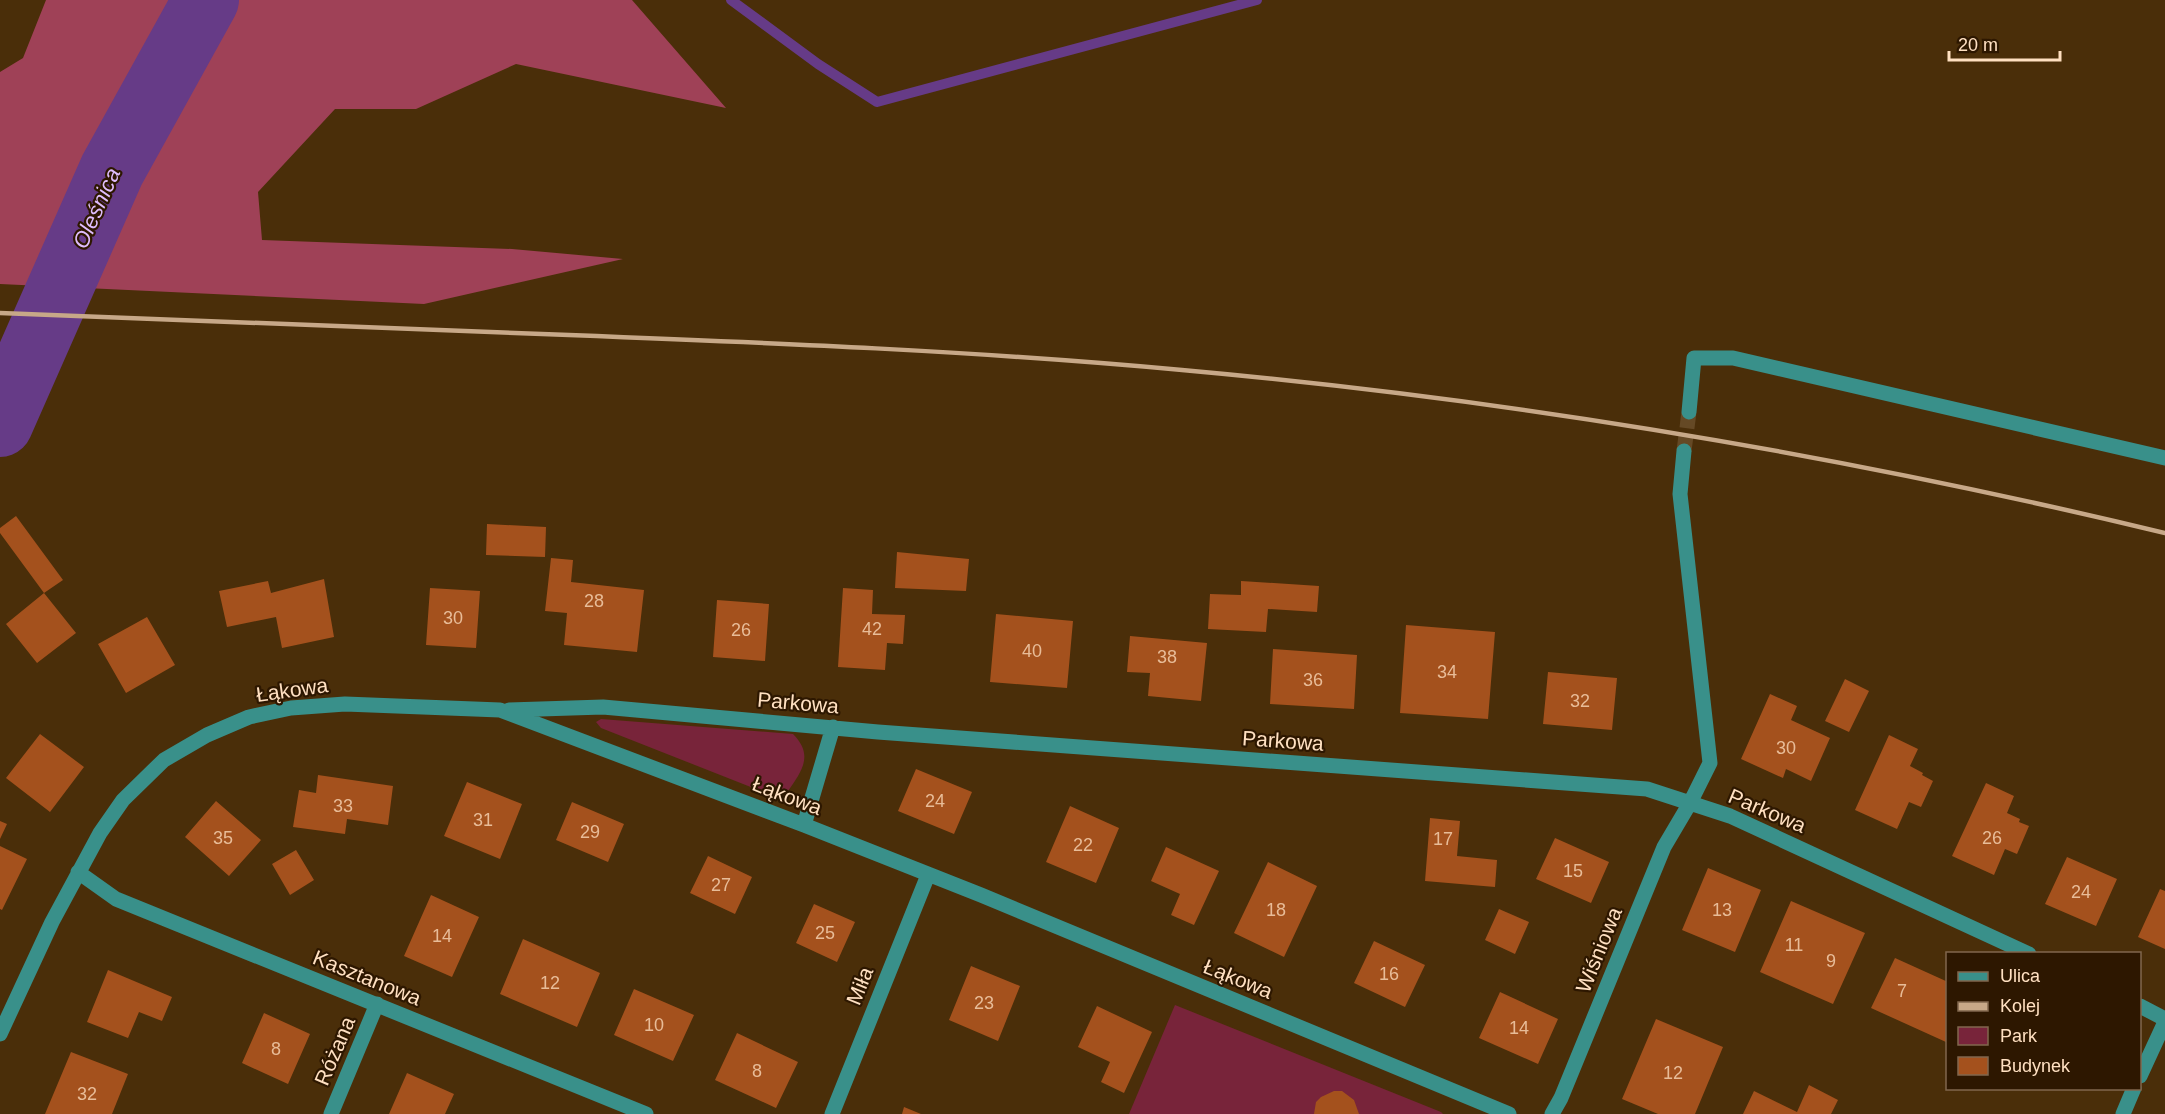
<svg xmlns="http://www.w3.org/2000/svg" width="2165" height="1114" viewBox="0 0 2165 1114" font-family="Arial,sans-serif">
	<style>
		.green { fill: #78243a }
		.forest { fill: #9f4157 }
		.lines { fill: none; stroke-linecap: round; stroke-linejoin: round }
		.stream { stroke: #663b87; stroke-width: 10 }
		.river { stroke: #663b87; stroke-width: 66 }
		.building { fill: #a4511d }
		.minor-tunnel { stroke: #654925; stroke-width: 15; stroke-dasharray: 15 8; stroke-linecap: butt }
		.minor { stroke: #39908a; stroke-width: 15 }
		.rail { stroke: #c7a888; stroke-width: 4.5 }
		.labels { text-anchor: middle; stroke-width: 4.5; stroke-linejoin: round; paint-order: stroke }
		.number-label { font-size: 18px; fill: #e8bc98 }
		.street-label { font-size: 21px; fill: #ffe0c1; stroke: #2d1700 }
		.water-label { font-size: 22px; font-style: italic; fill: #dfbdfd; stroke: #2d1700 }
	</style>
	<rect width="100%" height="100%" fill="#4a2e09"/>
	<path class="green" d="M601,719L793,734C814,755 802,771 788,791L771,795L601,728L596,722Z
		M1175,1005L1441,1112L1443,1114H1129Z"/>
	<path class="forest" d="M46,0H632L726,108L516,64L416,109H335L258,192L262,240L512,249L623,259L424,304L0,284V72L23,58Z"/>
	<g class="lines">
		<path class="stream" d="M731,0L818,64L877,102L1257,0"/>
		<path class="river" d="M0,424L112,170L206,0"/>
	</g>
	<path class="building" d="M16,516L63,580L44,593L76,633L37,663L6,624L44,593L0,533V528Z
		M487,524L546,527L545,557L486,555Z
		M897,552L969,559L966,591L895,588Z
		M551,558L573,560L571,582L644,590L637,652L564,645L567,613L545,611Z
		M324,579L334,637L282,648L276,617L227,627L219,591L268,581L271,593Z
		M1241,581L1319,586L1317,612L1268,609L1266,632L1208,629L1210,594L1241,595Z
		M430,588L480,591L476,648L426,645Z
		M843,588L873,590L872,614L905,615L903,644L887,643L885,670L838,667Z
		M717,600L769,604L765,661L713,657Z
		M996,614L1073,621L1067,688L990,682Z
		M147,617L175,665L126,693L98,644Z
		M1406,625L1495,632L1488,719L1400,713Z
		M1130,636L1207,643L1201,701L1148,696L1150,673L1127,672Z
		M1273,649L1357,655L1354,709L1270,704Z
		M1548,672L1617,678L1612,730L1543,724Z
		M1845,679L1869,691L1849,732L1825,721Z
		M1770,694L1797,706L1791,720L1830,738L1811,781L1786,769L1783,778L1741,759Z
		M40,734L84,767L50,812L6,778Z
		M1889,735L1918,749L1910,766L1923,773L1922,775L1933,781L1921,807L1909,802L1897,829L1855,810Z
		M916,769L972,792L954,834L898,811Z
		M318,775L393,786L388,825L347,819L345,834L293,827L299,790L316,793Z
		M467,782L522,804L500,859L444,836Z
		M1986,783L2014,796L2007,813L2020,819L2019,822L2029,826L2017,854L2005,849L1994,875L1952,856Z
		M216,801L261,840L229,876L185,837Z
		M572,802L624,824L608,862L556,840Z
		M1070,806L1119,828L1096,883L1046,862Z
		M1430,818L1460,821L1457,856L1497,860L1495,887L1425,881Z
		M0,821L7,824L0,839Z
		M1555,838L1609,862L1591,903L1536,879Z
		M0,846L27,859L2,910L0,909Z
		M1166,847L1219,871L1194,925L1171,915L1180,894L1151,881Z
		M296,850L314,880L290,895L272,864Z
		M708,856L752,877L735,914L690,893Z
		M2067,857L2117,879L2096,926L2045,904Z
		M1268,862L1317,886L1284,957L1234,933Z
		M1708,868L1761,890L1735,952L1682,930Z
		M2160,889L2165,891V949L2138,937Z
		M431,895L479,917L452,977L404,956Z
		M1791,901L1865,933L1833,1004L1760,972Z
		M814,904L855,922L837,962L796,943Z
		M1499,909L1529,922L1515,954L1485,940Z
		M523,939L600,973L577,1027L500,994Z
		M1374,941L1425,965L1405,1007L1354,983Z
		M1895,958L1948,982L1946,1042L1871,1008Z
		M971,966L1020,986L998,1041L949,1020Z
		M108,970L172,997L162,1021L139,1012L128,1038L87,1022Z
		M634,989L694,1015L673,1061L614,1035Z
		M1500,992L1558,1019L1538,1064L1479,1038Z
		M1097,1006L1152,1032L1124,1093L1101,1082L1110,1062L1078,1047Z
		M264,1013L310,1034L288,1084L242,1063Z
		M1656,1019L1723,1047L1695,1114H1658L1622,1099Z
		M737,1033L798,1062L776,1108L715,1080Z
		M71,1052L128,1074L112,1114H45Z
		M407,1073L454,1094L445,1114H389Z
		M1809,1085L1838,1100L1831,1114H1743L1754,1091L1797,1112Z
		M1334,1091H1342L1354,1100L1359,1114H1314L1316,1102L1321,1097Z
		M904,1107L921,1114H902Z"/>
	<g class="lines">
		<path class="minor-tunnel" d="M1684,451L1689,412"/>
		<path class="minor" d="M1689,412L1694,358H1733L2165,458
			M509,710L603,707L878,732L1647,789L1730,816L2029,954
			M804,825L833,727
			M78,872L116,899L646,1114
			M2140,1006L2165,1019
			M0,1034L52,922L100,833L123,800L164,760L207,735L249,717L291,708L345,704L500,710L804,825L981,895L1509,1114
			M2140,1076L2165,1022
			M331,1114L377,1004
			M832,1114L928,875
			M1552,1114L1561,1098L1664,847L1690,803L1710,763L1680,494L1684,451
			M2123,1114L2134,1088"/>
		<path class="rail" d="M0,313C190,321 380,328 569,335C774,343 978,351 1182,370C1514,400 1841,455 2165,533"/>
	</g>
	<g class="labels">
		<g class="number-label">
			<text x="594" y="607">28</text>
			<text x="453" y="624">30</text>
			<text x="872" y="635">42</text>
			<text x="741" y="636">26</text>
			<text x="1032" y="657">40</text>
			<text x="1167" y="663">38</text>
			<text x="1447" y="678">34</text>
			<text x="1313" y="686">36</text>
			<text x="1580" y="707">32</text>
			<text x="1786" y="754">30</text>
			<text x="935" y="807">24</text>
			<text x="343" y="812">33</text>
			<text x="483" y="826">31</text>
			<text x="590" y="838">29</text>
			<text x="223" y="844">35</text>
			<text x="1992" y="844">26</text>
			<text x="1443" y="845">17</text>
			<text x="1083" y="851">22</text>
			<text x="1573" y="877">15</text>
			<text x="721" y="891">27</text>
			<text x="2081" y="898">24</text>
			<text x="1276" y="916">18</text>
			<text x="1722" y="916">13</text>
			<text x="825" y="939">25</text>
			<text x="442" y="942">14</text>
			<text x="1794" y="951">11</text>
			<text x="1831" y="967">9</text>
			<text x="1389" y="980">16</text>
			<text x="550" y="989">12</text>
			<text x="1902" y="997">7</text>
			<text x="984" y="1009">23</text>
			<text x="654" y="1031">10</text>
			<text x="1519" y="1034">14</text>
			<text x="276" y="1055">8</text>
			<text x="757" y="1077">8</text>
			<text x="1673" y="1079">12</text>
			<text x="87" y="1100">32</text>
		</g>
		<g class="street-label">
			<text transform="translate(292 690) rotate(-8)" y="7">Łąkowa</text>
			<text transform="translate(798 703) rotate(5)" y="7">Parkowa</text>
			<text transform="translate(1283 741) rotate(4)" y="7">Parkowa</text>
			<text transform="translate(787 796) rotate(21)" y="7">Łąkowa</text>
			<text transform="translate(1767 811) rotate(23)" y="7">Parkowa</text>
			<text transform="translate(1599 950) rotate(-68)" y="7">Wiśniowa</text>
			<text transform="translate(367 978) rotate(22)" y="7">Kasztanowa</text>
			<text transform="translate(1238 979) rotate(22)" y="7">Łąkowa</text>
			<text transform="translate(860 986) rotate(-68)" y="7">Miła</text>
			<text transform="translate(335 1051) rotate(-67)" y="7">Różana</text>
		</g>
		<g class="water-label">
			<text transform="translate(96 208) rotate(-66)" y="8">Oleśnica</text>
		</g>
	</g>
	<rect x="1946" y="952" width="195" height="138" fill="#2d1700" stroke="#81674d" stroke-width="1.5"/>
	<rect x="1958" y="972" width="30" height="9" fill="#39908a" stroke="#81674d" stroke-width="1.5"/>
	<text x="2000" y="982" font-size="18" fill="#ffe0c1">Ulica</text>
	<rect x="1958" y="1002" width="30" height="9" fill="#c7a888" stroke="#81674d" stroke-width="1.5"/>
	<text x="2000" y="1012" font-size="18" fill="#ffe0c1">Kolej</text>
	<rect x="1958" y="1027" width="30" height="18" fill="#78243a" stroke="#81674d" stroke-width="1.5"/>
	<text x="2000" y="1042" font-size="18" fill="#ffe0c1">Park</text>
	<rect x="1958" y="1057" width="30" height="18" fill="#a4511d" stroke="#81674d" stroke-width="1.5"/>
	<text x="2000" y="1072" font-size="18" fill="#ffe0c1">Budynek</text>
	<path d="M1949 51v9h111v-9" fill="none" stroke="#ffe0c1" stroke-width="3"/>
	<text x="1958" y="51" font-size="18" fill="#ffe0c1" stroke="#2d1700" stroke-width="4.5" paint-order="stroke">20 m</text>
</svg>
